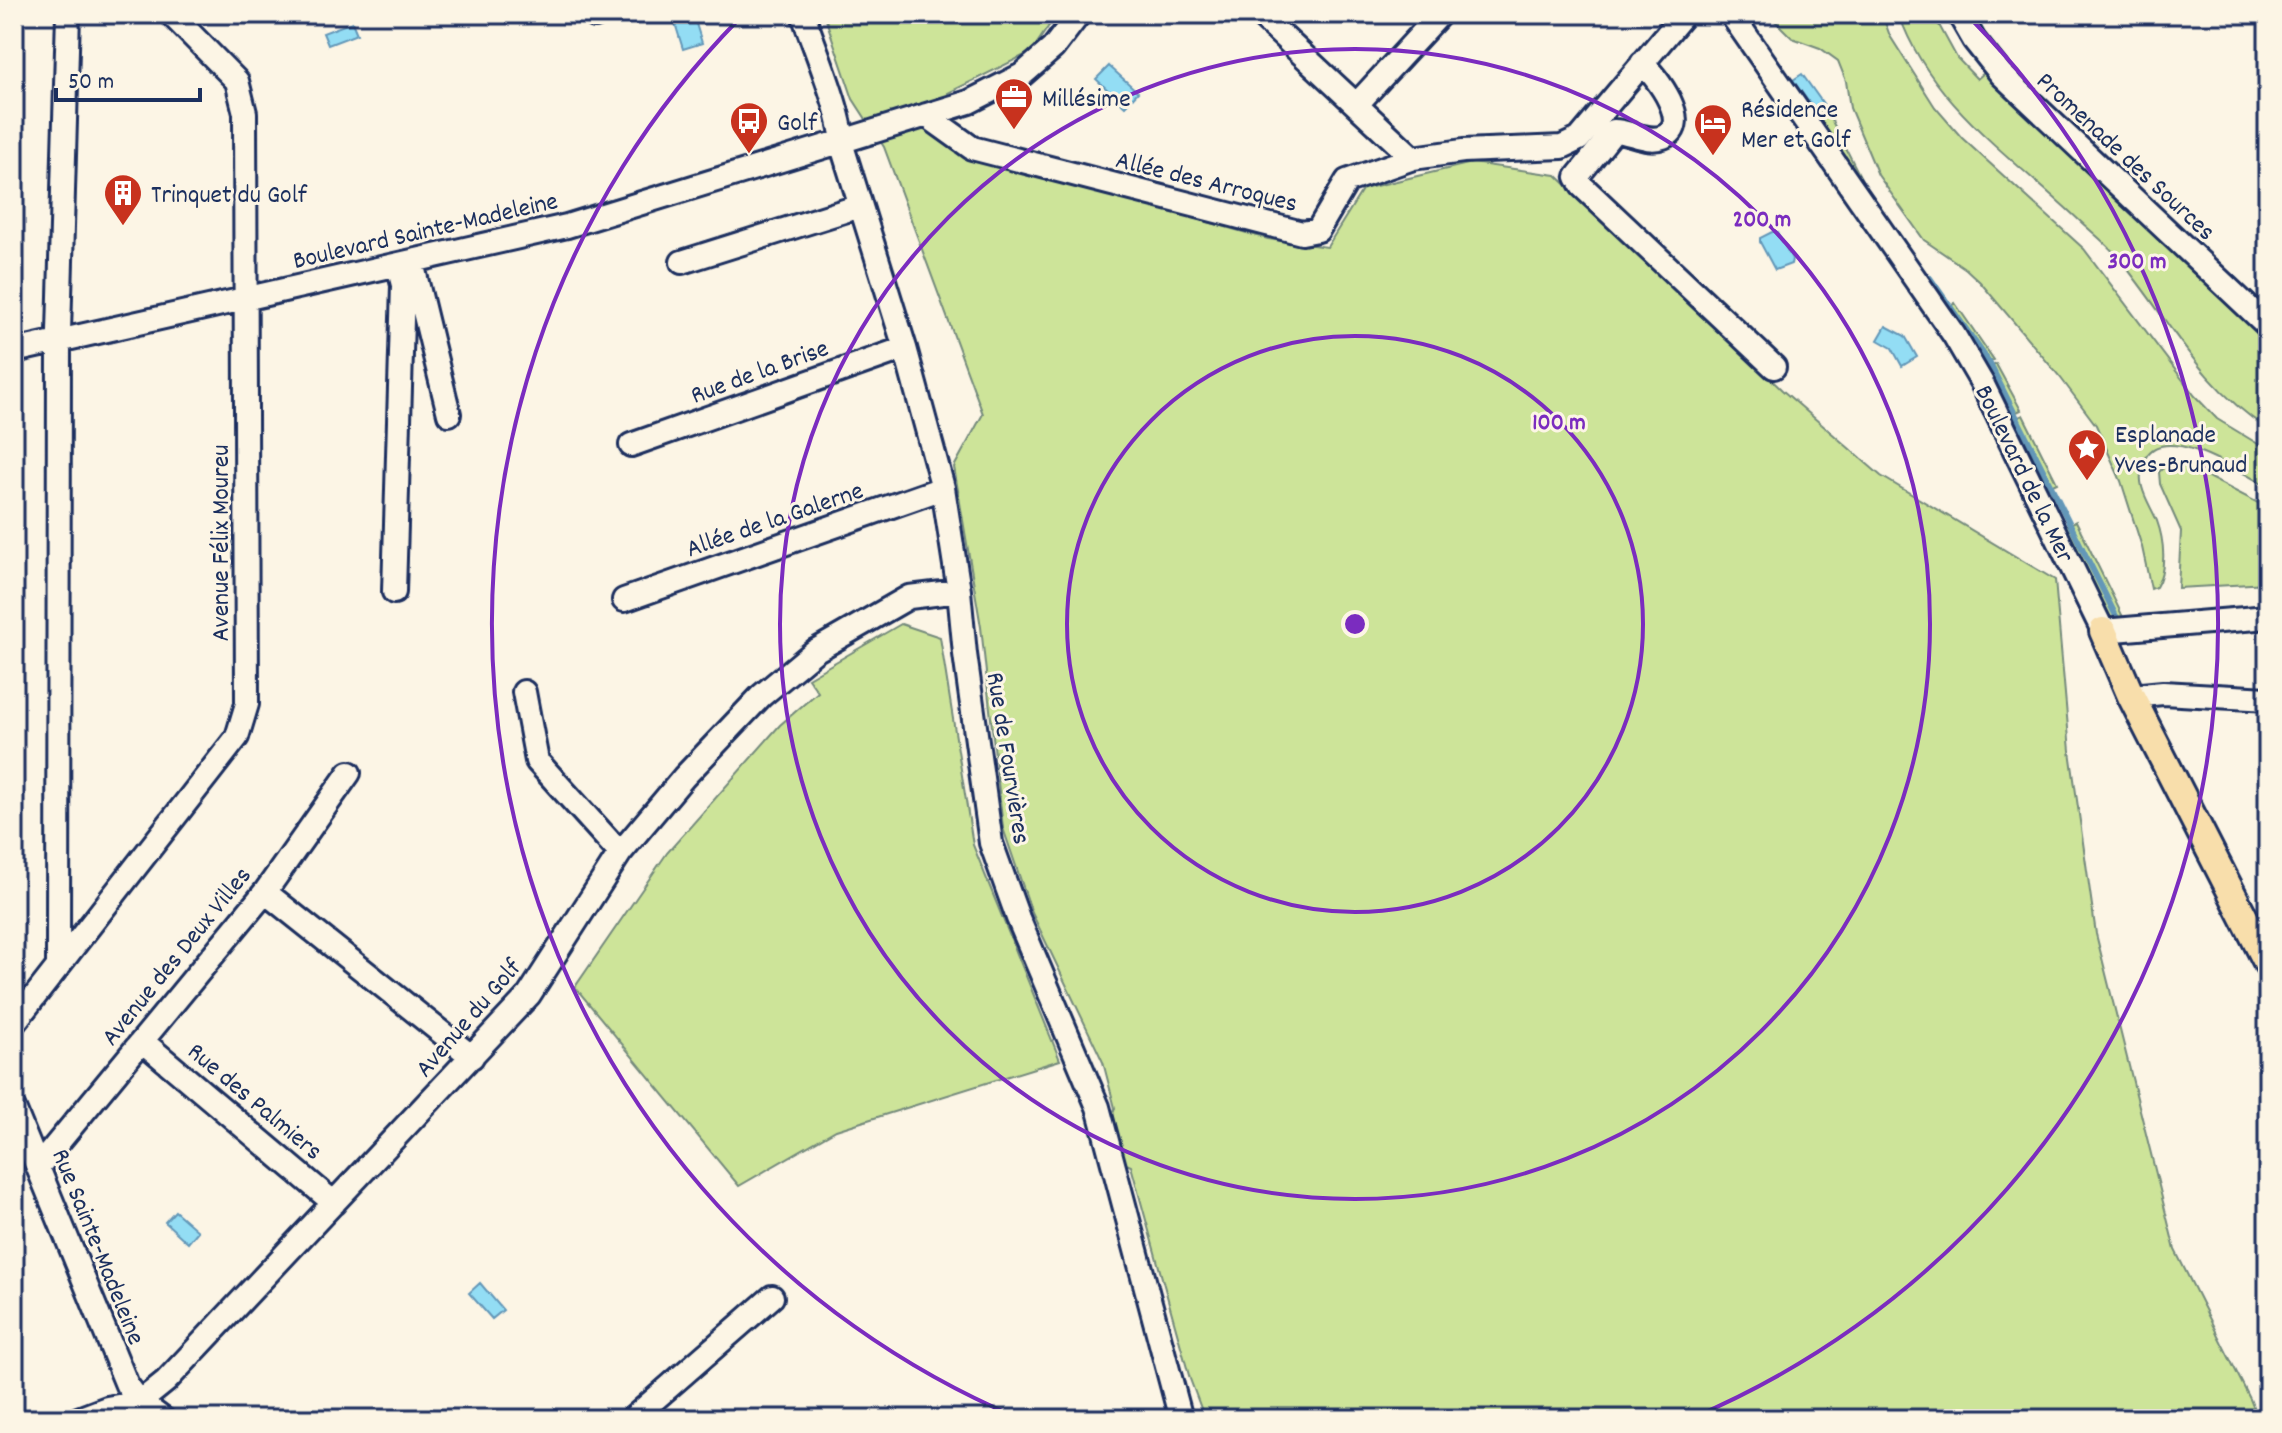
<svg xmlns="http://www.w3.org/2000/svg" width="2282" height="1433" viewBox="0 0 2282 1433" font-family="Dekko,sans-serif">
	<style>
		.green { fill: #cde499; stroke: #748a7c; stroke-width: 2 }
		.water { fill: #93ddf4; stroke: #6397b8; stroke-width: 2 }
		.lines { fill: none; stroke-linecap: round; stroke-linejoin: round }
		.stream { stroke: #6397b8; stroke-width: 6 }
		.minor-casing { stroke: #1b2f5e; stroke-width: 28 }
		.major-casing { stroke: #1b2f5e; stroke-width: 32 }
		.minor { stroke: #fcf5e5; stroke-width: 22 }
		.major { stroke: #f8deab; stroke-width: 26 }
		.ring { fill: none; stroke: #7b2cbf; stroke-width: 4 }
		.labels { text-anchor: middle; stroke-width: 6; stroke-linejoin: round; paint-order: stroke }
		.poi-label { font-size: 26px; fill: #1b2f5e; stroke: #fcf5e5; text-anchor: start }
		.street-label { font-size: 26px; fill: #1b2f5e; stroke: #fcf5e5 }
		.centre { fill: #7b2cbf; stroke: #fcf5e5; stroke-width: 4 }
		.ring-label { font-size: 24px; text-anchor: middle; font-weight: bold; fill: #7b2cbf; stroke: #fcf5e5; stroke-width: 6; stroke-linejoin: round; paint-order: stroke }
	</style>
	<rect width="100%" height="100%" fill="#fcf5e5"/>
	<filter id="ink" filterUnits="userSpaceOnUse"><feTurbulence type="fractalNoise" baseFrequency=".0125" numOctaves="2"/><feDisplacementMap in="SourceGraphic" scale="16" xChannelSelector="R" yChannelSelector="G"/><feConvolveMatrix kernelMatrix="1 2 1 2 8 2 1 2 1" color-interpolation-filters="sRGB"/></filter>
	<g filter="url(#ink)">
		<path class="green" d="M824,14H1057L1031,52L948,93L967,154L1268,239L1327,247L1363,189L1472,163L1556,175L1782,390L1881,476L2055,580L2070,751L2096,934L2175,1250L2250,1399L2258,1419H1205L1190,1379L1131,1166L1126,1164L1118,1155L1111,1120L1115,1108L1103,1062L1032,913L1003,828L981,627L954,467L983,414L884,147L853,99Z
			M1768,14H1882L1890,36L1935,107L1962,138L2084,249L2195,396L2217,419L2268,450V487C2244,474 2166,422 2146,457C2141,467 2139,476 2142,487C2145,499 2152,509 2157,521C2164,540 2167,569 2156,587L2151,589L2142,547L2121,481L2096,425L2060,377L1980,282L1966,269L1924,240L1878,175L1850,108L1846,81L1838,61L1820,48L1792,38Z
			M1899,14H1933L1957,58L1977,79L1985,72L2268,336V429C2197,383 2169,318 2117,256C2106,243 2093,233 2081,222C2015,159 1929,103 1899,14Z
			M1826,109L1873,202L1814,118Z
			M1955,303L1994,360L1983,366L1947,309Z
			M1996,364L2021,410L2008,416L1985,370Z
			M2023,415L2057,483L2044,489L2010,421Z
			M2177,461L2268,508V583L2178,588L2181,531L2160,484L2159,472L2167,464Z
			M2076,521L2124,619L2110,620L2063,527Z
			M901,624L940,637L973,845L1060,1060L836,1130L739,1186L575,987L667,853L780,725L818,692L808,678Z"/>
		<path class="water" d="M693,14L702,43L683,49L674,20Z
			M352,22L357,34L328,45L323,33Z
			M1109,66L1138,92L1125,106L1096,79Z
			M1802,74L1824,105L1815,111L1793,80Z
			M1772,232H1777L1792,259L1791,264L1775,270L1760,242V238Z
			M1886,326L1905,336L1917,357L1902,366L1892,348L1878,340Z
			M175,1211L198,1231L188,1243L165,1222Z
			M480,1283L503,1310L492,1319L469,1293Z"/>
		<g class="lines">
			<path class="stream" d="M1930,278L1989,362L2117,618"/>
			<g class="minor-casing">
				<path id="minor" d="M803,14C814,47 844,117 843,149L905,348L943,488L959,591L965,654L991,843L1018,918L1098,1107L1181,1419
					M1259,14L1413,158
					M1731,14L1954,335L1982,383L2103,631L2268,617
					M1959,14L1974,40L2001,74L2268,326
					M595,16L600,14
					M1642,63C1656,76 1694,125 1663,137C1647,143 1630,131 1614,131L1577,177L1582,186L1774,367
					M1357,104L1440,14
					M926,115L972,148L1302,233L1318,230L1347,181L1413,158L1463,151L1562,147L1579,139L1684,14
					M412,262L449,414
					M682,262L860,206
					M14,351L567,226L969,102L1022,75L1053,48L1079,14
					M631,445L905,348
					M394,592L403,285L398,265
					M624,600L943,488
					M524,692L537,761L620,853
					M2131,696L2163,693L2268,699
					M265,892L472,1057
					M58,967L59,332L68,14
					M14,1023L237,737L247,704L245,113L237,81L171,14
					M142,1041L334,1203
					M14,1109L127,1385L140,1402L163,1419
					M38,1167L265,892L349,773
					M78,1419L107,1408L140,1402L166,1381L529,995L620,853L684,777L761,696L815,651L909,597L959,591
					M632,1419L772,1297"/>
			</g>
			<g class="major-casing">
				<path id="major" d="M2103,631L2131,696L2268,964"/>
			</g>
			<use href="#minor" class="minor"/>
			<use href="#major" class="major"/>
		</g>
	</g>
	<g class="ring">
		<circle cx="1355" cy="624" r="288"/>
		<circle cx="1355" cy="624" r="575"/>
		<path d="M1018 1418A863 863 0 0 1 739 19M1971 19A863 863 0 0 1 1692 1418"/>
	</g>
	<defs>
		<g id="office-pin" transform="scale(2)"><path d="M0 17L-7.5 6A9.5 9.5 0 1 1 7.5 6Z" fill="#c8321e" stroke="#fcf5e5"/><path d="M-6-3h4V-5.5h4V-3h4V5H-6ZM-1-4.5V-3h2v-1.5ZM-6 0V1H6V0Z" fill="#fff"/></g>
		<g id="bus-pin" transform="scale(2)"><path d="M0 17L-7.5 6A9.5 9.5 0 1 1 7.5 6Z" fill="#c8321e" stroke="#fcf5e5"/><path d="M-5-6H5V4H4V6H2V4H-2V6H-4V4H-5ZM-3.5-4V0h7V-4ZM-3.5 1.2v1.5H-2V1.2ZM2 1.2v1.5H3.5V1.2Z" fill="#fff"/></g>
		<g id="hotel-pin" transform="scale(2)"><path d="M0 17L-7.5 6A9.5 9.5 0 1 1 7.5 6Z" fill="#c8321e" stroke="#fcf5e5"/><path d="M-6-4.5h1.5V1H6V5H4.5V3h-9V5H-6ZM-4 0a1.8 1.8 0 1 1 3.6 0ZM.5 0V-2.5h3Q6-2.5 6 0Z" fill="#fff"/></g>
		<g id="building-pin" transform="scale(2)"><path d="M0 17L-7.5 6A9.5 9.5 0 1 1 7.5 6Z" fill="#c8321e" stroke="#fcf5e5"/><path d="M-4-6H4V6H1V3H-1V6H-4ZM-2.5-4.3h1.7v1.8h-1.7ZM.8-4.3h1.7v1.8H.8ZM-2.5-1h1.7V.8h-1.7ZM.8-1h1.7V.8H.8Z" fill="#fff"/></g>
		<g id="sight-pin" transform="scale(2)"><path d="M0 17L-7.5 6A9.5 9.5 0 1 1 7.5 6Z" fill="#c8321e" stroke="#fcf5e5"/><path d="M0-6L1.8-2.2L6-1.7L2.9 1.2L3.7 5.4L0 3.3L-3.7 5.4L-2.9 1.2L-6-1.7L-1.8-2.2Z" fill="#fff"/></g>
	</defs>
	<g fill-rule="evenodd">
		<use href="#office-pin" x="1014" y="97"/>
		<use href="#bus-pin" x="749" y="121"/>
		<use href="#hotel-pin" x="1713" y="123"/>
		<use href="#building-pin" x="123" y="193"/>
		<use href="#sight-pin" x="2087" y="448"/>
	</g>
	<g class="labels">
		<g class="poi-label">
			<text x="1042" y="106">Millésime</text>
			<text x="1741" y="117">Résidence<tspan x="1741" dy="30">Mer et Golf</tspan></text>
			<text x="777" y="130">Golf</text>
			<text x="151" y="202">Trinquet du Golf</text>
			<text x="2115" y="442">Esplanade<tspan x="2115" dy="30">Yves-Brunaud</tspan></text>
		</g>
		<g class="street-label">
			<text transform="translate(2127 155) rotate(43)" y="9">Promenade des Sources</text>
			<text transform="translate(1207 180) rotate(14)" y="9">Allée des Arroques</text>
			<text transform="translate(425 229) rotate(-13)" y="9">Boulevard Sainte-Madeleine</text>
			<text transform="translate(759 370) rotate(-20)" y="9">Rue de la Brise</text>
			<text transform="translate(2026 473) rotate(64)" y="9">Boulevard de la Mer</text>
			<text transform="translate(774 518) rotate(-19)" y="9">Allée de la Galerne</text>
			<text transform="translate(219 543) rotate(-90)" y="9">Avenue Félix Moureu</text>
			<text transform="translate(1010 758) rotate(81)" y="9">Rue de Fourvières</text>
			<text transform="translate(175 955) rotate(-51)" y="9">Avenue des Deux Villes</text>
			<text transform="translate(467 1017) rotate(-49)" y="9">Avenue du Golf</text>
			<text transform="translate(256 1100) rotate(40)" y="9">Rue des Palmiers</text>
			<text transform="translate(100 1246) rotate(68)" y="9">Rue Sainte-Madeleine</text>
		</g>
	</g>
	<circle cx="1355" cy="624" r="12" class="centre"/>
	<g class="ring-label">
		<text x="1762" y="226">200 m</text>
		<text x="2137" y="268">300 m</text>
		<text x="1559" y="429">100 m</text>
	</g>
	<rect width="2282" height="1433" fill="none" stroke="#fcf5e5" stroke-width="48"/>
	<rect x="24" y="24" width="2234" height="1385" fill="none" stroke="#1b2f5e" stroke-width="3" filter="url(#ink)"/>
	<path d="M56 88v12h144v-12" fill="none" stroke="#1b2f5e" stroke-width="4"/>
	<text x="68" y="88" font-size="24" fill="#1b2f5e" stroke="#fcf5e5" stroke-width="6" paint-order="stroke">50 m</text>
</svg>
